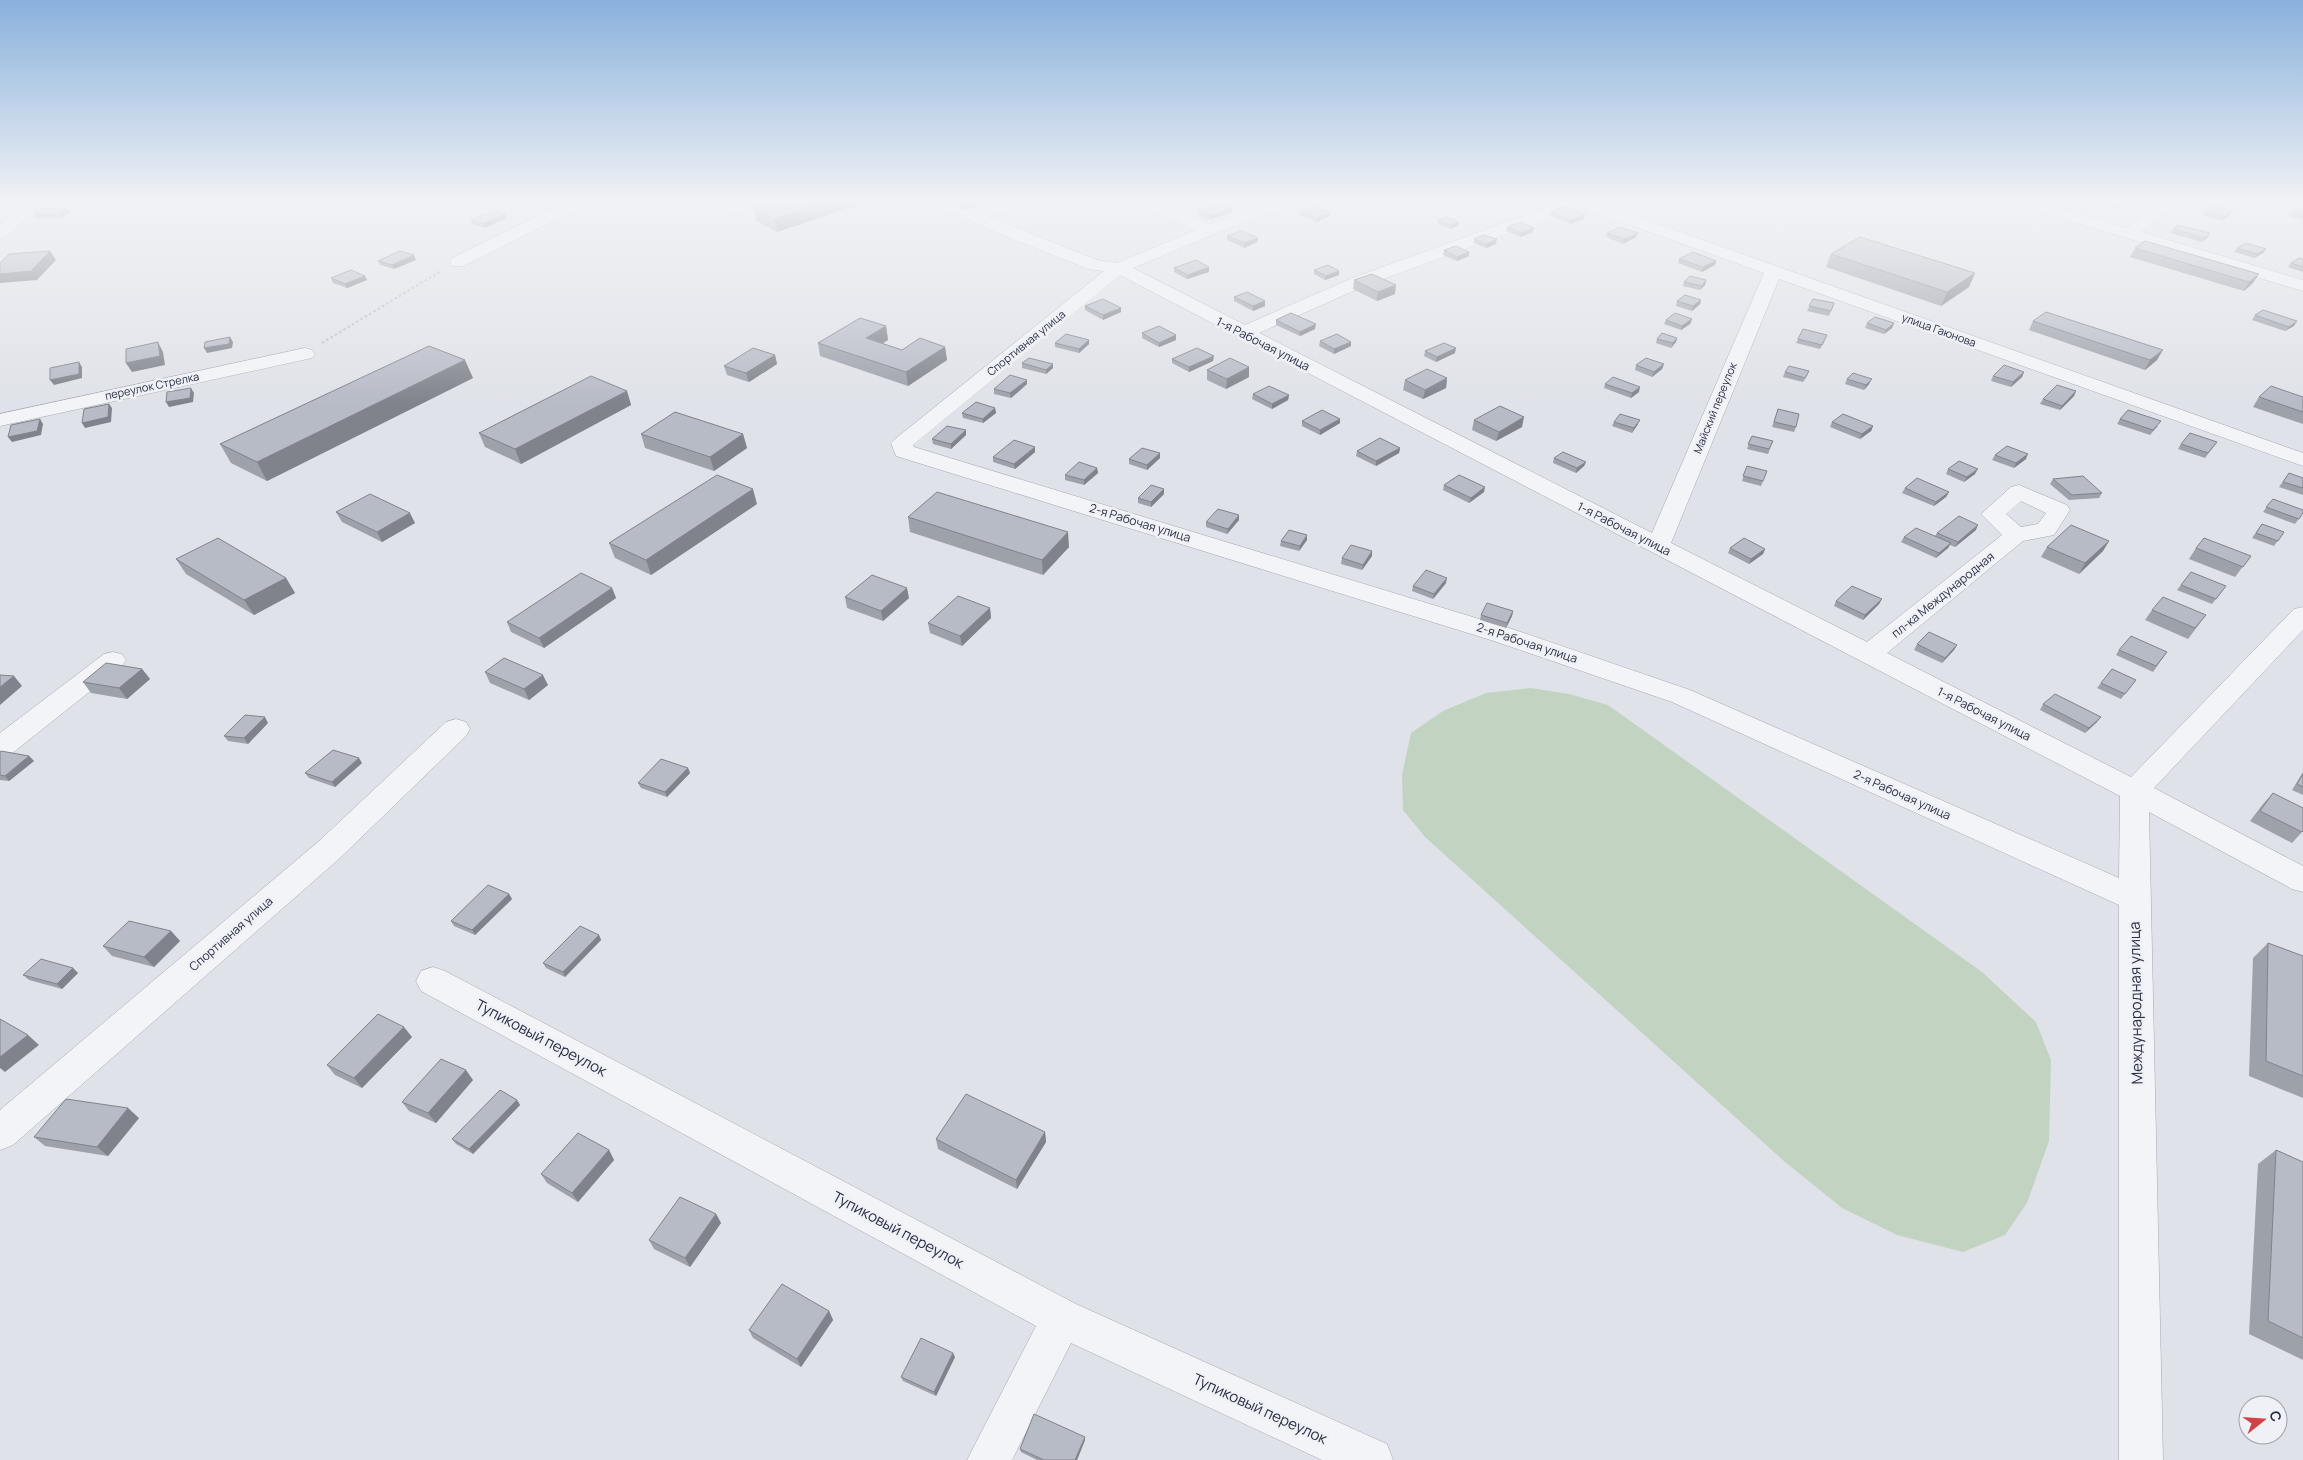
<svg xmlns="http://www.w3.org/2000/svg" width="2303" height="1460" viewBox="0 0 2303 1460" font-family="Manrope,sans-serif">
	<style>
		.green { fill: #c3d3c1 }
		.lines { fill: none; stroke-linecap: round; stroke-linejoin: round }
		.minor-casing { stroke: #a5a8b3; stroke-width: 1 }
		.path { stroke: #b9bdc4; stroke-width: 2; stroke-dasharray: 2.5 2.5; stroke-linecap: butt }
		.minor { fill: #f2f4f7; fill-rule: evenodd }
		.wall { fill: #9da1aa }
		.shaded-wall { fill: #80838b }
		.building { fill: #b7bbc6; stroke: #80838b }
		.labels { text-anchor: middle; stroke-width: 5; stroke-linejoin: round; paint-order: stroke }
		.far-street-label { font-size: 11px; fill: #282e41; stroke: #eff1f6 }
		.street-label { font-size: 12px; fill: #282e41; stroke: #eff1f6 }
		.near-street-label { font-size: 15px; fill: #282e41; stroke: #eff1f6 }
	</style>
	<rect width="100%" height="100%" fill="#e0e2e9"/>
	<path class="green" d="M1531,688L1569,694L1608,705L1982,972L2036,1022L2051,1060L2049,1141L2027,1203L2005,1235L1963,1252L1897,1235L1842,1208L1785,1162L1425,837L1403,810L1402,775L1411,733L1443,711L1486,693Z"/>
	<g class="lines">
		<g class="minor-casing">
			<path id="minor" d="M29,200H46L6,237L0,239V225Z
				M570,200H590L588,203L464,266H452L450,262L452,258Z
				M746,200H770L768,203L726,217L720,215L718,212L720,209Z
				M928,200H949L975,211L1009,200H1032L1030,203L989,217L1097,260L1117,263L1196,230L1137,203L1135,200H1156L1210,224L1280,200H1303L1301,203L1224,230L1133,268L1245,325L1355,277L1567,200H1590L2303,453V466L1779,279L1671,543L1867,642L2002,535L1981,514L2011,487L2019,485L2067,505L2070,510L2054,535L2023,541L1887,653L2131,777L2294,609L2303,607V630L2154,788L2303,866V892L2292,889L2149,812L2163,1460H2119V905L1672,702L1494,641L896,456L891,443L895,439L1104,271L1088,269L1010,238L930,203ZM1580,207L1764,273L1652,533L1259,333L1367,285ZM1120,275L2120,796L2119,878L1690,690L1512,629L914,447L913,445ZM2021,501L2046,513L2038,524L2021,527L2006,514Z
				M2008,200H2033L2126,228L2164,200H2182L2141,232L2303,280V291L2010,203Z
				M305,348L312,350L315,354L312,358L0,426V414Z
				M113,652L122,654L126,660L122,666L10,755L0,758V733L104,654Z
				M456,719L466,722L470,729L466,736L340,858L13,1145L0,1150V1110L318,842L446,722Z
				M433,967L445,971L1076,1304L1387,1444L1393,1460H1322L1071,1343L1012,1460H967L1036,1326L421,991L416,981L421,971Z"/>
		</g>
		<path class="path" d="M322,343L441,271"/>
		<use href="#minor" class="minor"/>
	</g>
	<path class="wall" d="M779,200H866V202L777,232L756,221L754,208Z
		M941,200H984V202L962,210Z
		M1078,200H1094L1084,203Z
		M1233,200H1260V203L1248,207L1233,201Z
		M1330,200H1357V202L1344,207L1330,201Z
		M1523,200H1548L1537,205Z
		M2086,200H2124L2123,203L2113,208Z
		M1232,208V212L1210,220L1198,215V210Z
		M2303,209V220L2289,216L2292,212Z
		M1300,211L1330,213L1329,217L1316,222L1300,215Z
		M2205,211L2230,215L2222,221L2203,215Z
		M70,212L62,218L36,219L34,215Z
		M1551,212L1584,219L1570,224L1550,216Z
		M507,218L484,228L472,224L471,220Z
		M1438,220L1459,222L1458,226L1450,229L1438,224Z
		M1507,227L1533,232L1520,237L1506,231Z
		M2173,229L2207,238L2202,242L2170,233Z
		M1607,233L1636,237L1623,244L1606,237Z
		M1227,236L1258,238L1257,242L1244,248L1227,240Z
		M1474,239L1496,244L1486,248L1474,243Z
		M2135,248L2253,283L2244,291L2130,257Z
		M2237,248L2266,249L2263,253L2254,258L2234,252Z
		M1444,250L1469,256L1457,261L1443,255Z
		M1831,254L1975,273L1969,287L1941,306L1826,267Z
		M1679,259L1716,261L1715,265L1702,272L1678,263Z
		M2303,259V272L2288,267L2291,263Z
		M416,260L394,269L380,265L378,261Z
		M1209,267V272L1187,279L1174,272V268Z
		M1314,270L1339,275L1325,280L1314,274Z
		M331,278L367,280L347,288L333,283Z
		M1354,280L1395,294L1377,301L1353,289Z
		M1706,280L1705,285L1700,290L1683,286L1684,282Z
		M1234,297L1265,301V306L1253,311L1234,301Z
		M1813,299L1834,303L1829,316L1807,311Z
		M1701,300L1700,304L1692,311L1676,306L1677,301Z
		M1085,306L1121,312L1103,320L1085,310Z
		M2255,315L2294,326L2285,331L2252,320Z
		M1692,319L1690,324L1681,330L1664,324L1666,320Z
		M1276,320L1315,329L1300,336L1276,325Z
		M2033,321L2157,360L2145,370L2029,330Z
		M1867,323H1894L1892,328L1884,334L1865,328Z
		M886,326L888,340L882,343L902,350L945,347L947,360L908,386L820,356L818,343Z
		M1142,333L1176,335V340L1159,347L1142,338Z
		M1677,338L1676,342L1671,348L1656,343L1657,339Z
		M1798,339L1825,340L1820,349L1796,343Z
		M1320,341L1351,346L1334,354L1319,346Z
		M1055,343L1089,344L1079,353L1055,347Z
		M1425,351L1455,353L1436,362L1424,356Z
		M775,355L777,364L749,382L727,375L724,366Z
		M1172,359L1213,361L1189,372L1172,363Z
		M1022,363L1053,364V368L1046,374L1022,368Z
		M1664,364L1662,369L1652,377L1635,370L1636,365Z
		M1207,370L1249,377L1226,389L1207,380Z
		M1809,371L1807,376L1803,382L1783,377L1785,372Z
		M2024,372L2022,377L2011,387L1991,381L1993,376Z
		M473,378L267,481L231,463L220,444Z
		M1447,378L1446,388L1423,399L1403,390L1405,380Z
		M1847,379L1869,384L1864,390L1845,384Z
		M1027,384L1011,398L994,394V389Z
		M1605,384L1639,392L1631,398L1604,388Z
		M627,391L631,405L521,464L485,447L479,433Z
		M2076,391L2074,396L2060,410L2040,404L2043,399Z
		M1253,394L1289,395L1288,400L1272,409L1252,399Z
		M2259,397H2303V424L2253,407Z
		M995,408L996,413L983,423L963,418L962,413Z
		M1778,409L1796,427L1794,432L1772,427Z
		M2120,419L2158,426L2150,435L2117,424Z
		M1474,420L1522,427L1496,441L1472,430Z
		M1302,421L1340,423L1320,435L1302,426Z
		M1614,422L1638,424L1632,433L1612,426Z
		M1832,422L1873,426L1871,431L1860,439L1830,427Z
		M966,430V435L951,449L933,444L932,439Z
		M641,434H743L747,448L714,471L645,448Z
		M1752,436L1773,441L1768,454L1747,449Z
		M2217,442L2205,458L2178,449L2181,444Z
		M1035,447V452L1015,469L993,462V457Z
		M1400,448L1399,453L1376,466L1356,456L1357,451Z
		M1160,453V458L1147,470L1129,464V459Z
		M1995,455L2026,459L2014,468L1992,460Z
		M1554,458L1586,462L1584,466L1576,473L1553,463Z
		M1747,466L1767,471L1761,486L1742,481Z
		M1097,468L1098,473L1084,485L1065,480V475Z
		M1948,469L1975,474L1964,482L1946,474Z
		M2289,473L2303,478V495L2279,487Z
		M2053,479L2102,493L2099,498L2069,500L2050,484Z
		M1444,485L1484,492L1469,503L1443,490Z
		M1905,488L1949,492L1946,497L1934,506L1902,493Z
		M1164,489V494L1151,507L1138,503V498Z
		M2273,499L2303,513L2295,524L2263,512Z
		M757,504L651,575L615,558L609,543Z
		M336,512L415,523L382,542L342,522Z
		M908,517L1069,547L1043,575L910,532Z
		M1239,520L1227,534L1206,527V522Z
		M2262,524L2284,532L2274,546L2252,538Z
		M1976,530L1955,547L1950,545L1948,548L1936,558L1901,542L1904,537L1935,536L1937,533Z
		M1307,540L1299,551L1280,546L1281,541Z
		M2109,541L2103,551L2079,574L2041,557L2047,547Z
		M1730,548L1765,549L1763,554L1749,564L1728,553Z
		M2196,548L2251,556L2235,577L2189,559Z
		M1372,556L1362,570L1341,564L1342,558Z
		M176,559L286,578L295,593L254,615L186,574Z
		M1446,583L1433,599L1412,591L1413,586Z
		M2181,585L2226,586L2212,604L2177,590Z
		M612,588L616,598L544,648L511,632L507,622Z
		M845,597L909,598L883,621L847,608Z
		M1882,599L1879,604L1863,620L1834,606L1836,601Z
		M990,608L991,618L962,646L930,633L928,623Z
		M2152,610L2206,615L2188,639L2145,620Z
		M1513,611L1512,616L1506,628L1480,620L1481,615Z
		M1917,644L1957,645L1954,650L1942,663L1914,650Z
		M2119,650L2167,652L2153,672L2116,655Z
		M142,669L150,679L127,699L91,693L83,682Z
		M2112,669L2136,680L2121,699L2097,688Z
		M485,672L548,685L529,700L490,683Z
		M2043,704L2097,722L2085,733L2040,710Z
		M268,723L248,744L228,741L224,736Z
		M0,752L29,756L34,761L9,781L0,780Z
		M362,763L335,787L309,778L305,773Z
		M688,768L690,773L667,797L641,788L638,783Z
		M2303,772V795L2292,790Z
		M2273,793L2303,831L2292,843L2250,821L2263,804Z
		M509,894L512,899L475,935L454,926L451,921Z
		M171,931L180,941L154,967L112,956L103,946Z
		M599,935L601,940L565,977L546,968L543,963Z
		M2268,943L2303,956V1098L2249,1076L2253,958Z
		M73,968L78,973L62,989L29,980L23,975Z
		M412,1037L362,1088L335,1075L327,1065Z
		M473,1080L436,1123L409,1111L402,1102Z
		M517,1100L520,1105L473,1154L456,1144L452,1139Z
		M139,1118L108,1156L45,1146L34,1137Z
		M1045,1132L1046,1142L1017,1189L938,1149L936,1139Z
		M609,1150L614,1160L578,1202L547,1183L541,1174Z
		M2276,1150L2303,1162V1360L2249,1334L2258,1164Z
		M716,1214L721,1223L690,1267L654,1249L649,1240Z
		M829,1311L833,1320L801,1367L753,1338L749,1330Z
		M955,1357L936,1396L903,1381L901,1377Z
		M1085,1440L1077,1460H1037L1021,1452L1020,1449Z"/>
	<path class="shaded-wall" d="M833,200H866V202L777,232L774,219Z
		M965,200H984V202L962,210L961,201Z
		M1083,200H1094L1084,203Z
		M1256,200H1260V203L1248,207V203Z
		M1352,200H1357V202L1344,207L1345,203Z
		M1540,200H1548L1537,205L1538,201Z
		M2123,200H2124L2123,203L2113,208L2115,204Z
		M67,208L70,212L62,218L60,214Z
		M1232,208V212L1210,220V216Z
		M2233,211L2230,215L2222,221L2225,217Z
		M1330,213L1329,217L1316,222V218Z
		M505,214L507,218L484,228L483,224Z
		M1585,214L1584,219L1570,224L1571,220Z
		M1459,222L1458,226L1450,229L1451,225Z
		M1534,228L1533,232L1520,237L1521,233Z
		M1638,233L1636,237L1623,244L1624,239Z
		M2210,233L2207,238L2202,242L2205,238Z
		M1258,238L1257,242L1244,248V243Z
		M1497,239L1496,244L1486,248V244Z
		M2266,249L2263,253L2254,258L2257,254Z
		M50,251L56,260L37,280L0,283V274Z
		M1469,252V256L1457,261V257Z
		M414,255L416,260L394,269L392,265Z
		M1716,261L1715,265L1702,272L1703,267Z
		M1209,267V272L1187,279L1188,275Z
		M1339,271V275L1325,280L1326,276Z
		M1975,273L1969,287L1941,306L1947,292Z
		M2259,274L2253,283L2244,291L2249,282Z
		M365,276L367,280L347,288L345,284Z
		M1706,280L1705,285L1700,290L1702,286Z
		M1396,285L1395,294L1377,301L1378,292Z
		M1701,300L1700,304L1692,311L1693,306Z
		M1265,301V306L1253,311V306Z
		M1121,308V312L1103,320V315Z
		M1692,319L1690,324L1681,330L1682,326Z
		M2297,321L2294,326L2285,331L2289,327Z
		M1894,323L1892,328L1884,334L1886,330Z
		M1316,324L1315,329L1300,336V332Z
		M886,326L888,340L869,352L866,338Z
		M1176,335V340L1159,347V343Z
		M230,337L233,342L232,348L207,353L204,348Z
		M1677,338L1676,342L1671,348L1673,343Z
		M1089,340V344L1079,353V349Z
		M158,342L163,352L165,365L132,372L126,363Z
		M1351,342V346L1334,354V349Z
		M945,347L947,360L908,386L906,372Z
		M1456,348L1455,353L1436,362L1437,357Z
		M2163,350L2157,360L2145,370L2150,360Z
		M775,355L777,364L749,382L746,373Z
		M1214,356L1213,361L1189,372V367Z
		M465,360L473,378L267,481L257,462Z
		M79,362L82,367V378L54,385L50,380Z
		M1053,364V368L1046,374V370Z
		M1664,364L1662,369L1652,377L1654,372Z
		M1249,367V377L1226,389L1227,379Z
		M2024,372L2022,377L2011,387L2013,382Z
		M1447,378L1446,388L1423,399L1425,390Z
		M1872,379L1869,384L1864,390L1866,385Z
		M1027,380V384L1011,398L1010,393Z
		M1640,387L1639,392L1631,398L1632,393Z
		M191,388L194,393L193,402L169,407L166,402Z
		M627,391L631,405L521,464L515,449Z
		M2076,391L2074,396L2060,410L2062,406Z
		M1289,395L1288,400L1272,409V404Z
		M109,404L112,408L111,422L85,428L82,423Z
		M995,408L996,413L983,423V419Z
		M1524,417L1522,427L1496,441L1499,432Z
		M40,419L43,424L41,435L12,442L8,437Z
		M1340,419V423L1320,435V430Z
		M1640,420L1638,424L1632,433L1634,428Z
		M1873,426L1871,431L1860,439L1862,434Z
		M966,430V435L951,449V444Z
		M743,434L747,448L714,471L710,457Z
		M1035,447V452L1015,469L1014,464Z
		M1400,448L1399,453L1376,466V461Z
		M1160,453V458L1147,470V465Z
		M2028,454L2026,459L2014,468L2016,463Z
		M1586,462L1584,466L1576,473L1577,468Z
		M1097,468L1098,473L1084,485V480Z
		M1978,469L1975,474L1964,482L1967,477Z
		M1485,487L1484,492L1469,503L1471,498Z
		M753,489L757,504L651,575L646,560Z
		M1164,489V494L1151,507V502Z
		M1949,492L1946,497L1934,506L1936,502Z
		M410,513L415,523L382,542L377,532Z
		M1239,515V520L1227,534L1228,529Z
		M1978,525L1976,530L1955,547L1958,542Z
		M1068,532L1069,547L1043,575L1042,560Z
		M1307,535V540L1299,551L1300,546Z
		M2109,541L2103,551L2079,574L2085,563Z
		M1951,543L1948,548L1936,558L1939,553Z
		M1765,549L1763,554L1749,564L1751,559Z
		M1372,551V556L1362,570L1363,565Z
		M286,578L295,593L254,615L244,600Z
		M1447,578L1446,583L1433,599L1434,594Z
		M612,588L616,598L544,648L539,638Z
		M907,588L909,598L883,621L881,611Z
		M1882,599L1879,604L1863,620L1865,615Z
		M990,608L991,618L962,646L960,636Z
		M1513,611L1512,616L1506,628L1507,623Z
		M1957,645L1954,650L1942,663L1945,658Z
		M142,669L150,679L127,699L119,688Z
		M543,675L548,685L529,700L524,689Z
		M14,676L22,686L0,705V687Z
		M265,717L268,723L248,744L244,738Z
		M2101,717L2097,722L2085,733L2089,728Z
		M29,756L34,761L9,781L5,776Z
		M359,758L362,763L335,787L332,782Z
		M688,768L690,773L667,797L665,792Z
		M509,894L512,899L475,935L472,930Z
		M171,931L180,941L154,967L144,957Z
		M599,935L601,940L565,977L563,972Z
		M73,968L78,973L62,989L57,984Z
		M404,1027L412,1037L362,1088L354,1078Z
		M28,1035L39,1045L5,1072L0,1068V1057Z
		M466,1070L473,1080L436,1123L428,1113Z
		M517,1100L520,1105L473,1154L469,1149Z
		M128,1108L139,1118L108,1156L97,1147Z
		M1045,1132L1046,1142L1017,1189L1016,1180Z
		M609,1150L614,1160L578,1202L572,1193Z
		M716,1214L721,1223L690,1267L685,1258Z
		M829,1311L833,1320L801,1367L797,1359Z
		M953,1353L955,1357L936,1396L934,1392Z
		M1085,1437V1440L1077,1460H1075Z"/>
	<path class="building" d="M779,200H833L774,219L754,208Z
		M1242,200H1256L1248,203Z
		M1337,200H1352L1345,203Z
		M2102,200H2123L2115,204Z
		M1220,203L1232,208L1210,216L1198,210Z
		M1313,206L1330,213L1316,218L1300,211Z
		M1565,206L1585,214L1571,220L1551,212Z
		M2213,206L2233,211L2225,217L2205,211Z
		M67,208L60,214L34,215L42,209Z
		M2297,208L2303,209V215L2292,212Z
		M493,211L505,214L483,224L471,220Z
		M1446,217L1459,222L1451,225L1438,220Z
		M1521,222L1534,228L1521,233L1507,227Z
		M2178,225L2210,233L2205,238L2173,229Z
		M1620,227L1638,233L1624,239L1607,233Z
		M1241,231L1258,238L1244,243L1227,236Z
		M1484,235L1497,239L1486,244L1474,239Z
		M1860,237L1975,273L1947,292L1831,254Z
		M2145,241L2259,274L2249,282L2135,248Z
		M2246,243L2266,249L2257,254L2237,248Z
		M1456,246L1469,252L1457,257L1444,250Z
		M50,251L31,271L0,274V263L9,254Z
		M400,251L414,255L392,265L378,261Z
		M1693,252L1716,261L1703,267L1679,259Z
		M2299,258L2303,259V267L2291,263Z
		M1196,260L1209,267L1188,275L1174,268Z
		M1328,265L1339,271L1326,276L1314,270Z
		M351,270L365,276L345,284L331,278Z
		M1372,274L1396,285L1378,292L1354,280Z
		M1690,276L1706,280L1702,286L1684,282Z
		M1247,292L1265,301L1253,306L1234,297Z
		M1685,295L1701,300L1693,306L1677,301Z
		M1103,299L1121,308L1103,315L1085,306Z
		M1813,299L1834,303L1831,311L1809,306Z
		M2263,310L2297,321L2289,327L2255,315Z
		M2046,312L2163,350L2150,360L2033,321Z
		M1291,313L1316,324L1300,332L1276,320Z
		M1675,313L1692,319L1682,326L1666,320Z
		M1875,317L1894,323L1886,330L1867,323Z
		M860,318L886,326L866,338L902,350L920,338L945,347L906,372L818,343Z
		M1159,326L1176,335L1159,343L1142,333Z
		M1803,329L1827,335L1822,345L1798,339Z
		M1662,333L1677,338L1673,343L1657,339Z
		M1066,334L1089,340L1079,349L1055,343Z
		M1337,334L1351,342L1334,349L1320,341Z
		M230,337L229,344L204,348L205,342Z
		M158,342L160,356L126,363V349Z
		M1444,343L1456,348L1437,357L1425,351Z
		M429,346L465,360L257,462L220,444Z
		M753,348L775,355L746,373L724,366Z
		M1197,348L1214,356L1189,367L1172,359Z
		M1029,358L1053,364L1046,370L1022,363Z
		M1230,358L1249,367L1227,379L1207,370Z
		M1646,358L1664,364L1654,372L1636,365Z
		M79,362V374L50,380V368Z
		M2004,365L2024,372L2013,382L1993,376Z
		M1789,366L1809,371L1805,378L1785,372Z
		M1427,369L1447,378L1425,390L1405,380Z
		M1853,373L1872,379L1866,385L1847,379Z
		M1010,375L1027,380L1010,393L994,389Z
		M591,376L627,391L515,449L479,433Z
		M1613,377L1640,387L1632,393L1605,384Z
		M2057,385L2076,391L2062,406L2043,399Z
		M1269,386L1289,395L1272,404L1253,394Z
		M2271,386L2303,397V412L2259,397Z
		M191,388L190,398L166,402L167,392Z
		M976,402L995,408L983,419L962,413Z
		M109,404L108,417L82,423L84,409Z
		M1500,406L1524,417L1499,432L1474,420Z
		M1778,409L1799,414L1796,427L1774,422Z
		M1322,410L1340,419L1320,430L1302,421Z
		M2128,410L2161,421L2153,430L2120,419Z
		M675,412L743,434L710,457L641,434Z
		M1620,414L1640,420L1634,428L1614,422Z
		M1843,414L1873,426L1862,434L1832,422Z
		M40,419L37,431L8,437L11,425Z
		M947,426L966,430L951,444L932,439Z
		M2190,433L2217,442L2208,453L2181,444Z
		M1752,436L1773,441L1769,449L1748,444Z
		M1380,438L1400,448L1376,461L1357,451Z
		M1014,440L1035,447L1014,464L993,457Z
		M2007,446L2028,454L2016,463L1995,455Z
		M1142,448L1160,453L1147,465L1129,459Z
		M1563,452L1586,462L1577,468L1554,458Z
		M1959,461L1978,469L1967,477L1948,469Z
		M1079,462L1097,468L1084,480L1065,475Z
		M1747,466L1767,471L1763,481L1743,476Z
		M2289,473L2303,478V488L2283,482Z
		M717,475L753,489L646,560L609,543Z
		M1459,475L1485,487L1471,498L1444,485Z
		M2083,476L2102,493L2072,495L2053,479Z
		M1917,478L1949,492L1936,502L1905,488Z
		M1151,485L1164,489L1151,502L1138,498Z
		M937,492L1068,532L1042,560L908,517Z
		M370,494L410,513L377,532L336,512Z
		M2273,499L2303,510V513L2299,519L2266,507Z
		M1218,509L1239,515L1228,529L1206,522Z
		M1959,516L1978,525L1958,542L1937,533Z
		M2262,524L2284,532L2278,541L2256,533Z
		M2071,525L2109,541L2085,563L2047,547Z
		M1916,528L1951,543L1939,553L1904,537Z
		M1289,530L1307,535L1300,546L1281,541Z
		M218,538L286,578L244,600L176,559Z
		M1744,538L1765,549L1751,559L1730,548Z
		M2204,538L2251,556L2243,567L2196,548Z
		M1351,545L1372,551L1363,565L1342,558Z
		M1426,570L1447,578L1434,594L1413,586Z
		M2191,572L2226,586L2216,599L2181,585Z
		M581,573L612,588L539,638L507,622Z
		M872,575L907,588L881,611L845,597Z
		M1852,586L1882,599L1865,615L1836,601Z
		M958,596L990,608L960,636L928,623Z
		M2163,597L2206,615L2195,628L2152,610Z
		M1487,603L1513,611L1507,623L1481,615Z
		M1929,632L1957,645L1945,658L1917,644Z
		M2131,636L2167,652L2156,666L2119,650Z
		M504,658L543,675L524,689L485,672Z
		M106,663L142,669L119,688L83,682Z
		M2112,669L2136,680L2125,694L2101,683Z
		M0,675L14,676L0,687Z
		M2055,694L2101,717L2089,728L2043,704Z
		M245,715L265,717L244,738L224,736Z
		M333,750L359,758L332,782L305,773Z
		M1,751L29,756L5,776L0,775V752Z
		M661,759L688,768L665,792L638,783Z
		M2303,774V787L2297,784Z
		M2273,793L2303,808V831L2302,832L2260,811Z
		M488,885L509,894L472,930L451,921Z
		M129,921L171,931L144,957L103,946Z
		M580,926L599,935L563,972L543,963Z
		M2268,943L2303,956V1076L2266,1061Z
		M41,959L73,968L57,984L23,975Z
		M378,1014L404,1027L354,1078L327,1065Z
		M0,1019L28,1035L0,1057Z
		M441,1059L466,1070L428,1113L402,1102Z
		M500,1090L517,1100L469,1149L452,1139Z
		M966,1094L1045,1132L1016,1180L936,1139Z
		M66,1099L128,1108L97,1147L34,1137Z
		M578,1133L609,1150L572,1193L541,1174Z
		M2276,1150L2303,1162V1338L2268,1321Z
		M680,1197L716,1214L685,1258L649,1240Z
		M782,1284L829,1311L797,1359L749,1330Z
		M921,1338L953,1353L934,1392L901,1377Z
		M1034,1414L1085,1437L1075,1460H1044L1020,1449Z"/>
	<linearGradient id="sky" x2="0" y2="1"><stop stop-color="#89b1dc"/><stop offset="0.5" stop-color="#f1f2f5"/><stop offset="1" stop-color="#f1f2f5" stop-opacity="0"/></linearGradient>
	<rect width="2303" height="404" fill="url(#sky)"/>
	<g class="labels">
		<g class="far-street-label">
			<text transform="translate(1939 330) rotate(20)" y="4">улица Гаюнова</text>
			<text transform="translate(1026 343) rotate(-39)" y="4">Спортивная улица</text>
			<text transform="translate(152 386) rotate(-12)" y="4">переулок Стрелка</text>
			<text transform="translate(1715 408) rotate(-68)" y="4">Майский переулок</text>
		</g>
		<g class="street-label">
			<text transform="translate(1263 344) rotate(27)" y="4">1-я Рабочая улица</text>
			<text transform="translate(1140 523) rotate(17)" y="4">2-я Рабочая улица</text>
			<text transform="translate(1624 529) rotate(27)" y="4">1-я Рабочая улица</text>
			<text transform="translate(1943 595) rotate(-39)" y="4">пл-ка Международная</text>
			<text transform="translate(1527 643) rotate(18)" y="4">2-я Рабочая улица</text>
			<text transform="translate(1984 714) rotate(27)" y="4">1-я Рабочая улица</text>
			<text transform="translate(1902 795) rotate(24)" y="4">2-я Рабочая улица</text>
			<text transform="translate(231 934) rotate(-41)" y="4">Спортивная улица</text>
		</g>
		<g class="near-street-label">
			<text transform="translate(2136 1003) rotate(-91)" y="5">Международная улица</text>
			<text transform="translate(541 1038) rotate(28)" y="5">Тупиковый переулок</text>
			<text transform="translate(898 1230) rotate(28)" y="5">Тупиковый переулок</text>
			<text transform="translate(1260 1409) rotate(25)" y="5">Тупиковый переулок</text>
		</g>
	</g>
	<g transform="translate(2263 1420) rotate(73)"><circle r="24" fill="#eff1f6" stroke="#9fa3ae"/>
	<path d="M0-4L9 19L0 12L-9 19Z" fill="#d04249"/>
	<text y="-8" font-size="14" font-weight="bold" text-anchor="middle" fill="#282e41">С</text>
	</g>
</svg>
